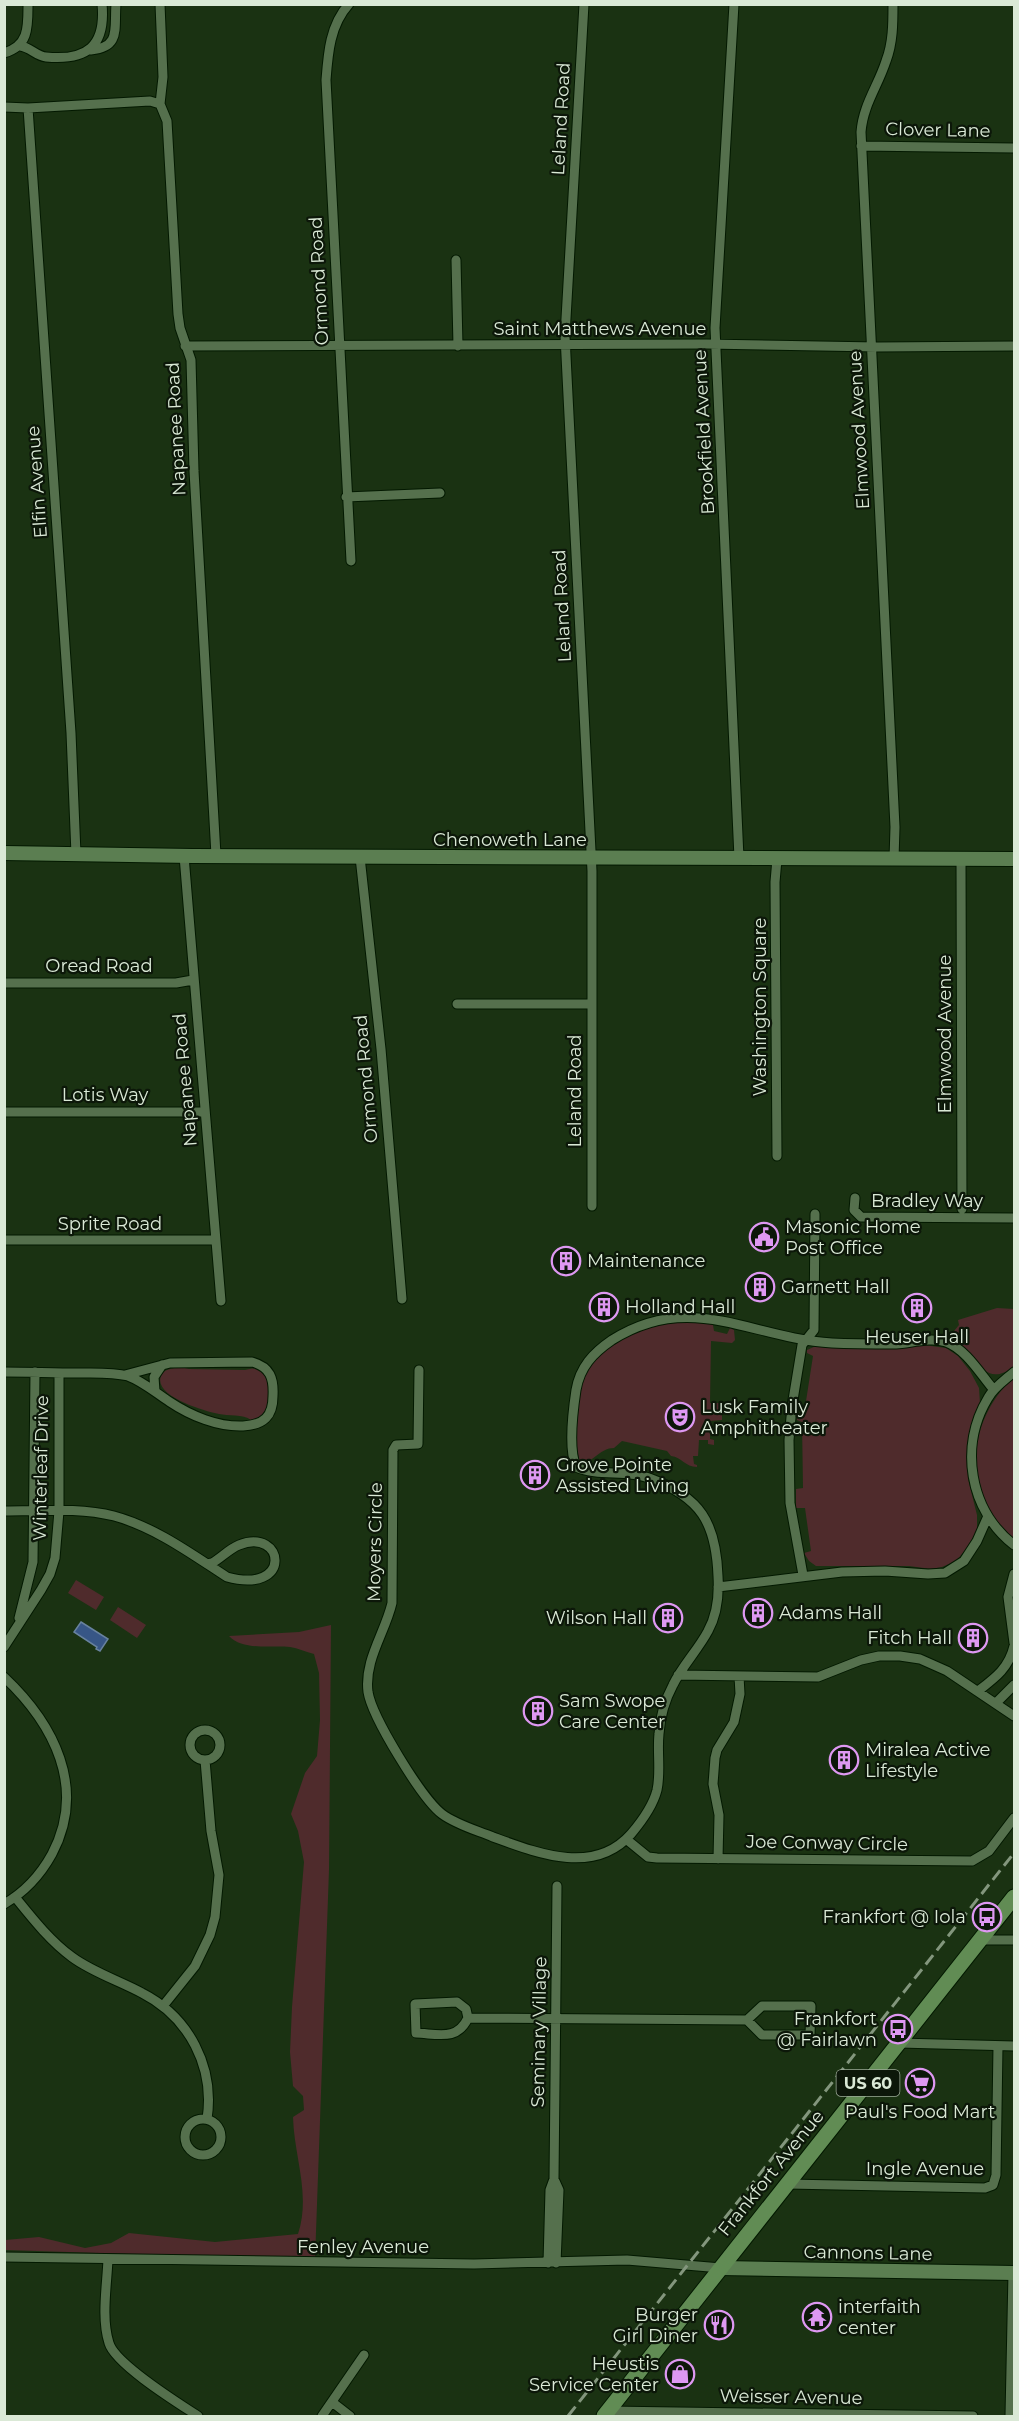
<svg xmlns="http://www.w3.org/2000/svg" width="1019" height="2421" viewBox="0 0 1019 2421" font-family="Montserrat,sans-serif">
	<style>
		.green { fill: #4f2b2c }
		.water { fill: #375686; stroke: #68829e; stroke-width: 1.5 }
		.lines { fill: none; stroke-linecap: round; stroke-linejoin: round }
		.minor-casing { stroke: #031900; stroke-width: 11 }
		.secondary-casing { stroke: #031900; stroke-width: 16 }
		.primary-casing { stroke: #031900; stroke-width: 17 }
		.minor { stroke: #55704d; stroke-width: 9 }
		.secondary { stroke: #5b7e51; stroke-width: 14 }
		.primary { stroke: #618c54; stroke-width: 15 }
		.rail { stroke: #83967d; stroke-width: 3; stroke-dasharray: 12 6; stroke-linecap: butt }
		.labels { text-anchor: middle; stroke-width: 4.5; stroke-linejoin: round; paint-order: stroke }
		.shield { fill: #0c1709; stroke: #9caa98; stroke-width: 1.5 }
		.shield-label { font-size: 16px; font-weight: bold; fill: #dae9d6 }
		.street-label { font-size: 18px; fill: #dae9d6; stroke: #0c1709 }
		.poi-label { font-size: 18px; fill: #dae9d6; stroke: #0c1709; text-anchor: start }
	</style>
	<rect width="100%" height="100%" fill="#1a3212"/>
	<path class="green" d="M997,1308L1014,1309V1367C992,1382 985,1372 970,1355C962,1347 955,1343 954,1331L959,1325L958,1320Z
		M670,1321L704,1322L713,1325L714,1331L727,1334L730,1328L734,1330L735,1340L732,1343L711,1341L710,1403H722V1420L710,1421V1439L714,1440V1445L708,1444V1440H699L698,1456H693L694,1464L697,1465V1467C685,1467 682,1457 671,1456L667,1451L622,1441L614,1448C598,1448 594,1465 579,1461C574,1447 576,1429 577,1414C578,1405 578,1395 580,1387C589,1345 636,1332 670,1321Z
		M924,1345L946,1348L958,1356L970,1371L979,1388L980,1404L973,1419L967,1445L968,1479L977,1515V1529L972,1542L956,1561L942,1567L931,1569L909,1566H816L809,1561L804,1553L811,1551L805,1508H796V1489L803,1488L802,1422L797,1420V1414H804L813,1356L807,1353V1350L816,1346L892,1349Z
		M181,1367L189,1369L245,1370C258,1367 256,1367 267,1375L271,1404L264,1416L251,1420C243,1414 228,1416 219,1414C204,1411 153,1396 161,1376C163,1369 174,1368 181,1367Z
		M1014,1377V1541C963,1496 964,1423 1014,1377Z
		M76,1580L104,1597L96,1610L68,1593Z
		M118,1607L146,1625L137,1638L110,1620Z
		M331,1625L329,1870L315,2260L5,2250V2240L39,2237L85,2248L111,2243L129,2233L215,2242L298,2234C311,2194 294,2157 293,2117L304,2110L303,2096L293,2086L290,2052L292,2007L304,1862L298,1831L291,1814L305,1773L317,1756L320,1720L319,1673L314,1654C306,1652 298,1648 290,1647C271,1645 243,1651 229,1636L299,1632Z"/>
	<path class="water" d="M81,1622L108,1639L100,1651L96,1649L97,1647L74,1632Z"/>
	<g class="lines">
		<g class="minor-casing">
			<path id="minor" d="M160,4L163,77L160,104L167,121L178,314L180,328L191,360L194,471L216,855
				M349,4C330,25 328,53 326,80L351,561
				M584,4L565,336L592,871V1206
				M734,4L715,328L739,858
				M893,4C893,23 893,43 886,61C878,86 863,105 861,132L895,827L894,859
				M20,46C30,47 36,56 46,57C87,61 106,46 102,4
				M91,50C121,47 114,29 116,4
				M4,53C29,46 28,27 28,4
				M4,107L28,108L150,101L160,104
				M28,108L71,733L76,854
				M861,146L1014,148
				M456,260L458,346
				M185,346L706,344L877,347L1014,346
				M346,497L440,493
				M184,856L221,1301
				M360,857L381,1049L402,1299
				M961,859L962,1209
				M4,983H176L193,980
				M457,1004H591
				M4,1112H205
				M777,1156L775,882L777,859
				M855,1198L854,1210L861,1217L1014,1218
				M4,1240H216
				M419,1370L418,1444L396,1445L393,1450L392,1603C385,1633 364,1660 368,1692C372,1717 422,1799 442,1814C457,1825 476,1830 493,1837C537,1853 594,1876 631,1834C642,1821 653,1806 657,1790C661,1772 657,1752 659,1734C660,1718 665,1700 673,1685C682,1666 698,1650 708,1631C717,1615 719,1593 718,1576C716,1523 701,1497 649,1478C626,1469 599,1477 576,1467C568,1448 573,1410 576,1390C580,1367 593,1353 612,1340C691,1290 750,1338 832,1343C853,1344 875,1344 896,1344C911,1343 931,1337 946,1342C966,1349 981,1375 994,1390
				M4,1372C29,1372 53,1373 78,1373C94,1373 112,1372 128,1376C144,1382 156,1393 170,1402C191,1416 218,1427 243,1426C264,1425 273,1416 273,1396C274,1378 270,1367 252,1362L170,1363L125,1375
				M1014,1372C1005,1380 994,1387 988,1398C959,1446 969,1510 1014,1545
				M155,1391L154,1377L162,1365
				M4,1511C41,1511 79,1507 114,1516C155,1527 193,1555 227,1577C293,1595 285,1527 239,1545C229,1549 221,1558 212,1563L207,1564
				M1014,1574L1008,1597L1014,1643
				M803,1575L790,1503L789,1440L792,1406L802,1345L814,1330L815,1214
				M718,1587L842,1572L885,1571L928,1574L945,1573L964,1561L977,1541L988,1516
				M19,1618L33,1562L35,1372
				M4,1647L41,1590L50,1574L55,1558L59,1511V1373
				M678,1675L818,1677L861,1660L879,1656H900L920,1659L947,1671L1014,1716
				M4,1677C54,1724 87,1788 52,1854C41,1874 25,1892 4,1904
				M978,1691C995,1678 1009,1668 1014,1646
				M996,1703L1014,1685
				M190 1745a15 15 0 1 1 30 0a15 15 0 1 1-30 0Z
				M626,1839L648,1857L657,1858L972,1861L989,1851L1014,1818
				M718,1859L719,1815L713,1784L715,1758L717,1750L734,1722L740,1694L739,1676
				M15,1897C32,1918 50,1941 72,1957C92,1972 120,1981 142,1993C189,2017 215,2067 207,2119
				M981,1940H1014
				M457,2002L466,2009L468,2018C457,2041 439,2034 416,2033L415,2004Z
				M163,2006L195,1966L210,1935L215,1917L219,1875L211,1831L205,1760
				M468,2018L747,2020L762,2006H811L810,2035H762L747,2020
				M899,2043L1014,2046
				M185 2137a18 18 0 1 1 36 0a18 18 0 1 1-36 0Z
				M554,2179L557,1886
				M788,2184L985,2188L993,2185L996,2175L998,2046
				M4,2257L474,2264L627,2260L721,2268
				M108,2259C107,2285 101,2318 109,2343C115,2364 178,2403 198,2416
				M548,2263L550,2190L554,2179L559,2190L556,2263
				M332,2402L350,2416
				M608,2411L973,2416
				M322,2416L364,2355
				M1010,2416L1013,2273"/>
		</g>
		<g class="secondary-casing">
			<path id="secondary" d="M4,853L192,856L1014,859
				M721,2268L1014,2273"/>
		</g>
		<g class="primary-casing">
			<path id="primary" d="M604,2416L1014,1897"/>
		</g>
		<use href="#minor" class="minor"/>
		<use href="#secondary" class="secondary"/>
		<use href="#primary" class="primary"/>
		<path class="rail" d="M568,2416L1014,1853"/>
	</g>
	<defs>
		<g id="civic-ring" transform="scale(1.5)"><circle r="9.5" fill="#0c1709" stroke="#de98f2" stroke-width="1.5"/><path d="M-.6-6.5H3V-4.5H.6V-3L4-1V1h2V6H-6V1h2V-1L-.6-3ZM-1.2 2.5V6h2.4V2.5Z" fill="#de98f2"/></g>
		<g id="building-ring" transform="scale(1.5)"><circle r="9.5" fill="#0c1709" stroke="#de98f2" stroke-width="1.5"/><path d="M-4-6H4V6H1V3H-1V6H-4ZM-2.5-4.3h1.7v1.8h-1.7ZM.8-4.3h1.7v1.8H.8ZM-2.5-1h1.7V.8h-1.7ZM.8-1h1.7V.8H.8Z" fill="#de98f2"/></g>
		<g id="theatre-ring" transform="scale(1.5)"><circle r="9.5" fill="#0c1709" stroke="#de98f2" stroke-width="1.5"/><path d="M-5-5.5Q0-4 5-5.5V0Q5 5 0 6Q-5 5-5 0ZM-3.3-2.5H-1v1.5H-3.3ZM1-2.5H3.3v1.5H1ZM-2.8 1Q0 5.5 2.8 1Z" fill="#de98f2"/></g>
		<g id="bus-ring" transform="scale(1.5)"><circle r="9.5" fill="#0c1709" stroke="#de98f2" stroke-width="1.5"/><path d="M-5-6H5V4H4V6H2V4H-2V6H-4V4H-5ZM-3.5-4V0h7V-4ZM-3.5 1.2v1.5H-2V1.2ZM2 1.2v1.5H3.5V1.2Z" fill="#de98f2"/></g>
		<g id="supermarket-ring" transform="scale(1.5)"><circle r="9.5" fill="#0c1709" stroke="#de98f2" stroke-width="1.5"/><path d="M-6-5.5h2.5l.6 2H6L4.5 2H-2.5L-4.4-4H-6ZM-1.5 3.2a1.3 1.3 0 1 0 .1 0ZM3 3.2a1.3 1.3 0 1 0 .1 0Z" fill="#de98f2"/></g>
		<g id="temple-ring" transform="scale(1.5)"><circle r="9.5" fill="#0c1709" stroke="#de98f2" stroke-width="1.5"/><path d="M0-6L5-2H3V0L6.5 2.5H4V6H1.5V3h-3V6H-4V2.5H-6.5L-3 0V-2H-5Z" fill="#de98f2"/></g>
		<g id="restaurant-ring" transform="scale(1.5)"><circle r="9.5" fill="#0c1709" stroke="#de98f2" stroke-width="1.5"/><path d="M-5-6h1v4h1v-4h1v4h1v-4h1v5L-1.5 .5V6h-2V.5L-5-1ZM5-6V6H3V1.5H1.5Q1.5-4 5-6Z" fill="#de98f2"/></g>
		<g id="shop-ring" transform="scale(1.5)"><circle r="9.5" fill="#0c1709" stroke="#de98f2" stroke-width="1.5"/><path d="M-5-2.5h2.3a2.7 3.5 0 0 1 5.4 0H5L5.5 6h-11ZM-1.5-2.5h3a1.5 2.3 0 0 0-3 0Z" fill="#de98f2"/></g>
	</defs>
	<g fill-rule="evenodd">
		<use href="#civic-ring" x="764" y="1237"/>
		<use href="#building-ring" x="566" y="1261"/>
		<use href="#building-ring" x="760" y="1287"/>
		<use href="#building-ring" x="604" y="1307"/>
		<use href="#building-ring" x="917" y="1308"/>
		<use href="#theatre-ring" x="680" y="1417"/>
		<use href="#building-ring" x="535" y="1475"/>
		<use href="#building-ring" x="758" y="1613"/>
		<use href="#building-ring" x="668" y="1618"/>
		<use href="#building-ring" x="973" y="1638"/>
		<use href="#building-ring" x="538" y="1711"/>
		<use href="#building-ring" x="844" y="1760"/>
		<use href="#bus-ring" x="987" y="1917"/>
		<use href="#bus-ring" x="898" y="2029"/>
		<use href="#supermarket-ring" x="920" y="2083"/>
		<use href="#temple-ring" x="817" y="2317"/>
		<use href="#restaurant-ring" x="719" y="2325"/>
		<use href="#shop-ring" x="680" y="2374"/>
	</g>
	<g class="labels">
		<rect class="shield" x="836.5" y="2070" width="63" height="26" rx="4.5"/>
		<g class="shield-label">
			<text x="868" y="2089">US 60</text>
		</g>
		<g class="street-label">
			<text transform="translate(561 119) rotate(-87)" y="6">Leland Road</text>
			<text transform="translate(938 130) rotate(1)" y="6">Clover Lane</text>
			<text transform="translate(319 281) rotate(-93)" y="6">Ormond Road</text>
			<text x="600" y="335">Saint Matthews Avenue</text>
			<text transform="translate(176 429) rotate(-93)" y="6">Napanee Road</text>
			<text transform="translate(859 430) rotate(-93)" y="6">Elmwood Avenue</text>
			<text transform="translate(704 432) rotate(-93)" y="6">Brookfield Avenue</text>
			<text transform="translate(37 482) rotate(-94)" y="6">Elfin Avenue</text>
			<text transform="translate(562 606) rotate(-93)" y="6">Leland Road</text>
			<text x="510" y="846">Chenoweth Lane</text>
			<text x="99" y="972">Oread Road</text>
			<text transform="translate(760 1007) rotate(-90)" y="6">Washington Square</text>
			<text transform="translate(945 1034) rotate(-90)" y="6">Elmwood Avenue</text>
			<text transform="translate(366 1079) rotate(-95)" y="6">Ormond Road</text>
			<text transform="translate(185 1080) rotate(-95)" y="6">Napanee Road</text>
			<text transform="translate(575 1091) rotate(-90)" y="6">Leland Road</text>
			<text x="105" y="1101">Lotis Way</text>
			<text x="927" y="1207">Bradley Way</text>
			<text x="110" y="1230">Sprite Road</text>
			<text transform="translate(41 1468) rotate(-89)" y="6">Winterleaf Drive</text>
			<text transform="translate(375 1542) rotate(-89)" y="6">Moyers Circle</text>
			<text transform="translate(827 1843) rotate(1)" y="6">Joe Conway Circle</text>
			<text transform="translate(539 2032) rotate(-89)" y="6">Seminary Village</text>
			<text x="925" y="2175">Ingle Avenue</text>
			<text transform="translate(771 2173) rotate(-51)" y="6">Frankfort Avenue</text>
			<text x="363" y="2253">Fenley Avenue</text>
			<text transform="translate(868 2253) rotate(1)" y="6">Cannons Lane</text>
			<text transform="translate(791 2397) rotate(1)" y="6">Weisser Avenue</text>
		</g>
		<g class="poi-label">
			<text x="785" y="1233">Masonic Home<tspan x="785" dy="21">Post Office</tspan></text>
			<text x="587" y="1267">Maintenance</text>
			<text x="781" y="1293">Garnett Hall</text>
			<text x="625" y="1313">Holland Hall</text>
			<text x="917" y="1343" text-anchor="middle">Heuser Hall</text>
			<text x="701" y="1413">Lusk Family<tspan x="701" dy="21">Amphitheater</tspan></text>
			<text x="556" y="1471">Grove Pointe<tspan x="556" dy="21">Assisted Living</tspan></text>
			<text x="779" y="1619">Adams Hall</text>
			<text x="647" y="1624" text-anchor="end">Wilson Hall</text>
			<text x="952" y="1644" text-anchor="end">Fitch Hall</text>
			<text x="559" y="1707">Sam Swope<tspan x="559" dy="21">Care Center</tspan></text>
			<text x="865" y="1756">Miralea Active<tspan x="865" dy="21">Lifestyle</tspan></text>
			<text x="966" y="1923" text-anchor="end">Frankfort @ Iola</text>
			<text x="877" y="2025" text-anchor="end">Frankfort<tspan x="877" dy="21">@ Fairlawn</tspan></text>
			<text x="920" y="2118" text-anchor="middle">Paul's Food Mart</text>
			<text x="838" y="2313">interfaith<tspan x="838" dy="21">center</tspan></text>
			<text x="698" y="2321" text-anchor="end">Burger<tspan x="698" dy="21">Girl Diner</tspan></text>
			<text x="659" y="2370" text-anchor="end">Heustis<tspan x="659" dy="21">Service Center</tspan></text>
		</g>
	</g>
	<rect width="1019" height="2421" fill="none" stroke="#dae9d6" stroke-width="12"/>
</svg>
